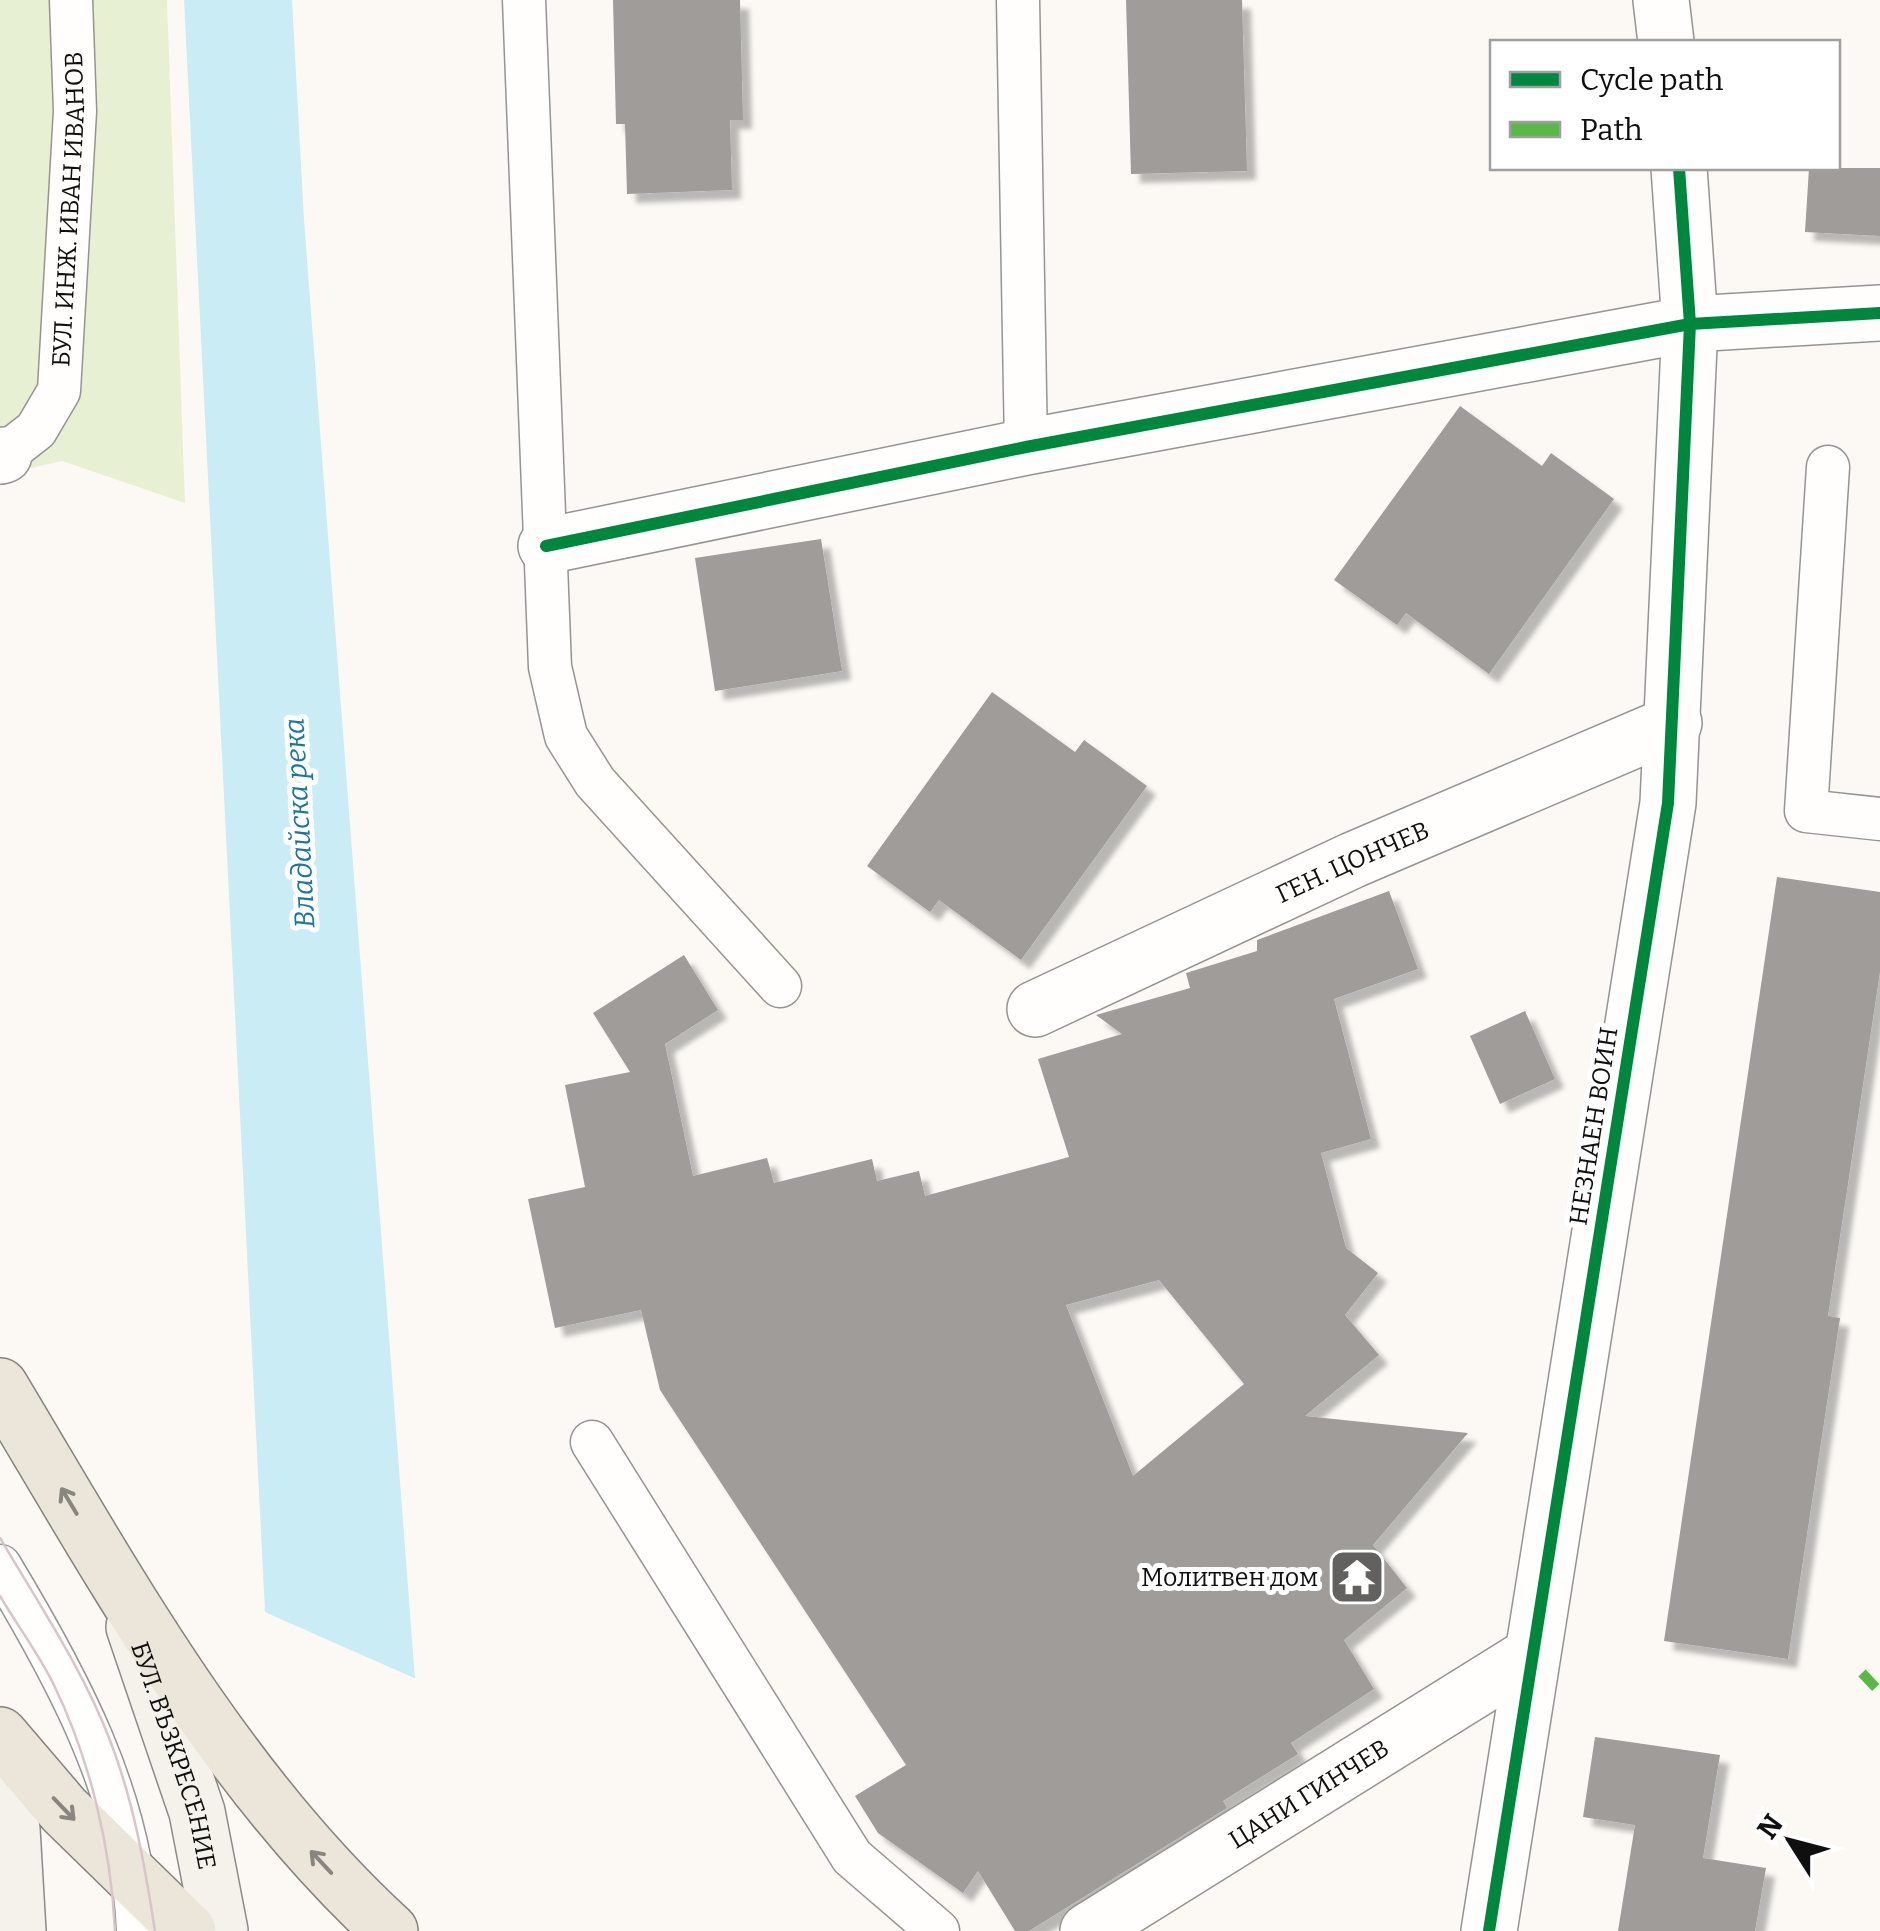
<svg xmlns="http://www.w3.org/2000/svg" width="1880" height="1931" viewBox="0 0 1880 1931" font-family="Bitter,serif">
	<style>
		.green { fill: #e8f0d4 }
		.water { fill: #caecf5 }
		.pier { fill: #fcf9f4 }
		.building { fill: #9f9c99; fill-rule: evenodd; filter: url(#shadow) }
		.lines { fill: none; stroke-linecap: round; stroke-linejoin: round }
		.service-casing { stroke: #969492; stroke-width: 45 }
		.minor-casing { stroke: #969492; stroke-width: 58 }
		.secondary-casing { stroke: #8c8b89; stroke-width: 58 }
		.primary-casing { stroke: #83827f; stroke-width: 58 }
		.service { stroke: #fffefd; stroke-width: 42 }
		.minor { stroke: #fffefd; stroke-width: 55 }
		.secondary { stroke: #f5f2eb; stroke-width: 55 }
		.primary { stroke: #ece5da; stroke-width: 55 }
		.tram { stroke: #d8c5c8; stroke-width: 2.5 }
		.quiet { stroke: #58b947; stroke-width: 10; stroke-dasharray: 20 10; stroke-linecap: butt }
		.cycleway-casing { stroke: #fff; stroke-width: 19 }
		.cycleway { stroke: #00873e; stroke-width: 12 }
		.oneway { stroke: #89857f }
		.labels { text-anchor: middle; stroke-width: 10; stroke-linejoin: round; paint-order: stroke }
		.street-label { font-size: 25px; fill: #0f0f0f; stroke: #fff }
		.poi-label { font-size: 25px; fill: #0f0f0f; stroke: #fff; text-anchor: end }
		.water-label { font-size: 28px; font-style: italic; fill: #1876a1; stroke: #fff }
	</style>
	<defs>
		<filter id="shadow"><feDropShadow dx="9" dy="9" stdDeviation="2.5" flood-color="#0004"/></filter>
	</defs>
	<rect width="100%" height="100%" fill="#fcf9f4"/>
	<path class="green" d="M0,0H167L185,503L62,461L0,475Z"/>
	<path class="water" d="M184,0H292L304,220L415,1679L423,1931H276L265,1612Z"/>
	<path class="pier" d="M260,1610L421,1681L428,1931H271Z"/>
	<path class="building" d="M613,0H740L743,120H730L732,190L627,194L625,124H616Z
		M1126,0H1242L1247,171L1131,174Z
		M1809,168H1880V236L1805,232Z
		M1460,406L1542,466L1551,453L1614,499L1489,674L1406,613L1397,625L1334,580Z
		M821,539L842,671L715,691L695,558Z
		M992,692L1075,752L1084,740L1147,786L1021,960L939,900L930,912L867,866Z
		M1777,877L1880,892V972L1828,1316L1840,1318L1788,1659L1664,1641Z
		M1389,891L1418,969L1334,999L1371,1139L1321,1153L1346,1248L1378,1273L1345,1315L1379,1355L1305,1416L1468,1433L1373,1545L1407,1588L1344,1640L1374,1689L1291,1743L1298,1754L1223,1801L1227,1808L1029,1931H1015L978,1871L963,1893L878,1833L855,1796L906,1765L660,1390L641,1310L555,1328L528,1199L585,1187L565,1085L630,1072L593,1013L684,955L718,1010L665,1044L693,1176L767,1158L774,1183L872,1159L877,1181L919,1171L925,1196L1069,1157L1038,1059L1122,1034L1096,1015L1190,988L1186,973L1257,951V940ZM1159,1280L1244,1384L1133,1476L1066,1305Z
		M1525,1011L1555,1079L1500,1104L1470,1036Z
		M1595,1737L1720,1755L1703,1858L1766,1868L1755,1931H1618L1635,1825L1583,1817Z"/>
	<g class="lines">
		<g class="service-casing">
			<g id="service">
				<path d="M524,0L550,667L566,736L595,782L780,986"/>
				<path d="M1018,0L1026,447"/>
				<path id="s1" d="M4,455L36,430L59,391L75,111L71,0"/>
				<path d="M1828,467L1806,811L1880,819"/>
				<path d="M592,1442L852,1857L938,1931"/>
				<path d="M0,1566C67,1677 133,1798 138,1931"/>
			</g>
		</g>
		<g class="minor-casing">
			<g id="minor">
				<path d="M1661,0L1666,42"/>
				<path d="M0,456L4,455"/>
				<path d="M546,546L1026,447L1690,324L1880,313"/>
				<path id="s2" d="M1035,1009L1353,860L1674,723"/>
				<path id="s3" d="M1088,1931L1531,1655"/>
				<path d="M1489,1931L1668,803L1690,324L1679,168"/>
			</g>
		</g>
		<g class="secondary-casing">
			<g id="secondary">
				<path id="s4" d="M134,1627L197,1812L220,1931"/>
				<path d="M0,1772L12,1829L18,1931"/>
			</g>
		</g>
		<g class="primary-casing">
			<path id="primary" d="M0,1386C114,1576 225,1780 390,1931
				M0,1735L64,1810L188,1931"/>
		</g>
		<use href="#service" class="service"/>
		<use href="#minor" class="minor"/>
		<use href="#secondary" class="secondary"/>
		<use href="#primary" class="primary"/>
		<path class="tram" d="M0,1538C39,1604 84,1671 111,1743C134,1803 145,1867 155,1931
			M0,1596C17,1625 38,1653 53,1683C90,1759 111,1847 115,1931"/>
		<path class="quiet" d="M1862,1673L1880,1692"/>
		<g class="cycleway-casing">
			<path id="cycleway" d="M546,546L1026,447L1690,324L1880,313
				M1489,1931L1668,803L1690,324L1679,168"/>
		</g>
		<use href="#cycleway" class="cycleway"/>
	</g>
	<defs><path id="oneway-shaft" d="M-6 0H5M1.5-3L5.5 0L1.5 3" fill="none" stroke-width="1.6" stroke-linecap="round" stroke-linejoin="round" transform="scale(2.5)"/></defs>
	<g class="oneway">
		<use href="#oneway-shaft" transform="translate(69 1501) rotate(-121)"/>
		<use href="#oneway-shaft" transform="translate(64 1809) rotate(46)"/>
		<use href="#oneway-shaft" transform="translate(321 1862) rotate(-133)"/>
	</g>
	<defs>
		<g id="temple-square" transform="scale(2.875)"><rect x="-9" y="-9" width="18" height="18" rx="4" fill="#62615f" stroke="#fff"/><path d="M0-6L5-2H3V0L6.5 2.5H4V6H1.5V3h-3V6H-4V2.5H-6.5L-3 0V-2H-5Z" fill="#fff"/></g>
	</defs>
	<g fill-rule="evenodd">
		<use href="#temple-square" x="1357" y="1577"/>
	</g>
	<g class="labels">
		<g class="street-label">
			<text dy="9" stroke="none"><textPath href="#s1" startOffset="268">БУЛ. ИНЖ. ИВАН ИВАНОВ</textPath></text>
			<text dy="9" stroke="none"><textPath href="#s2" startOffset="350">ГЕН. ЦОНЧЕВ</textPath></text>
			<text transform="translate(1593 1126) rotate(-81)" y="9">НЕЗНАЕН ВОИН</text>
			<text dy="9" stroke="none"><textPath href="#s4" startOffset="135">БУЛ. ВЪЗКРЕСЕНИЕ</textPath></text>
			<text dy="9" stroke="none"><textPath href="#s3" startOffset="260">ЦАНИ ГИНЧЕВ</textPath></text>
		</g>
		<g class="poi-label">
			<text x="1318" y="1586">Молитвен дом</text>
		</g>
		<g class="water-label">
			<text transform="translate(299 823) rotate(-93)" y="10">Владайска река</text>
		</g>
	</g>
	<rect x="1490" y="40" width="350" height="130" fill="#ffffff" stroke="#9f9f9f" stroke-width="2.5"/>
	<rect x="1510" y="72" width="50" height="15" fill="#00873e" stroke="#9f9f9f" stroke-width="2.5"/>
	<text x="1580" y="90" font-size="30" fill="#0f0f0f">Cycle path</text>
	<rect x="1510" y="122" width="50" height="15" fill="#58b947" stroke="#9f9f9f" stroke-width="2.5"/>
	<text x="1580" y="140" font-size="30" fill="#0f0f0f">Path</text>
	<g transform="translate(1790 1841) rotate(306)" stroke="#ffffff" stroke-width="8" paint-order="stroke">
	<path d="M0-8L18 38L0 25L-18 38Z" fill="#0f0f0f"/>
	<text y="-15" font-size="28" font-weight="bold" text-anchor="middle" fill="#0f0f0f">N</text>
	</g>
</svg>
